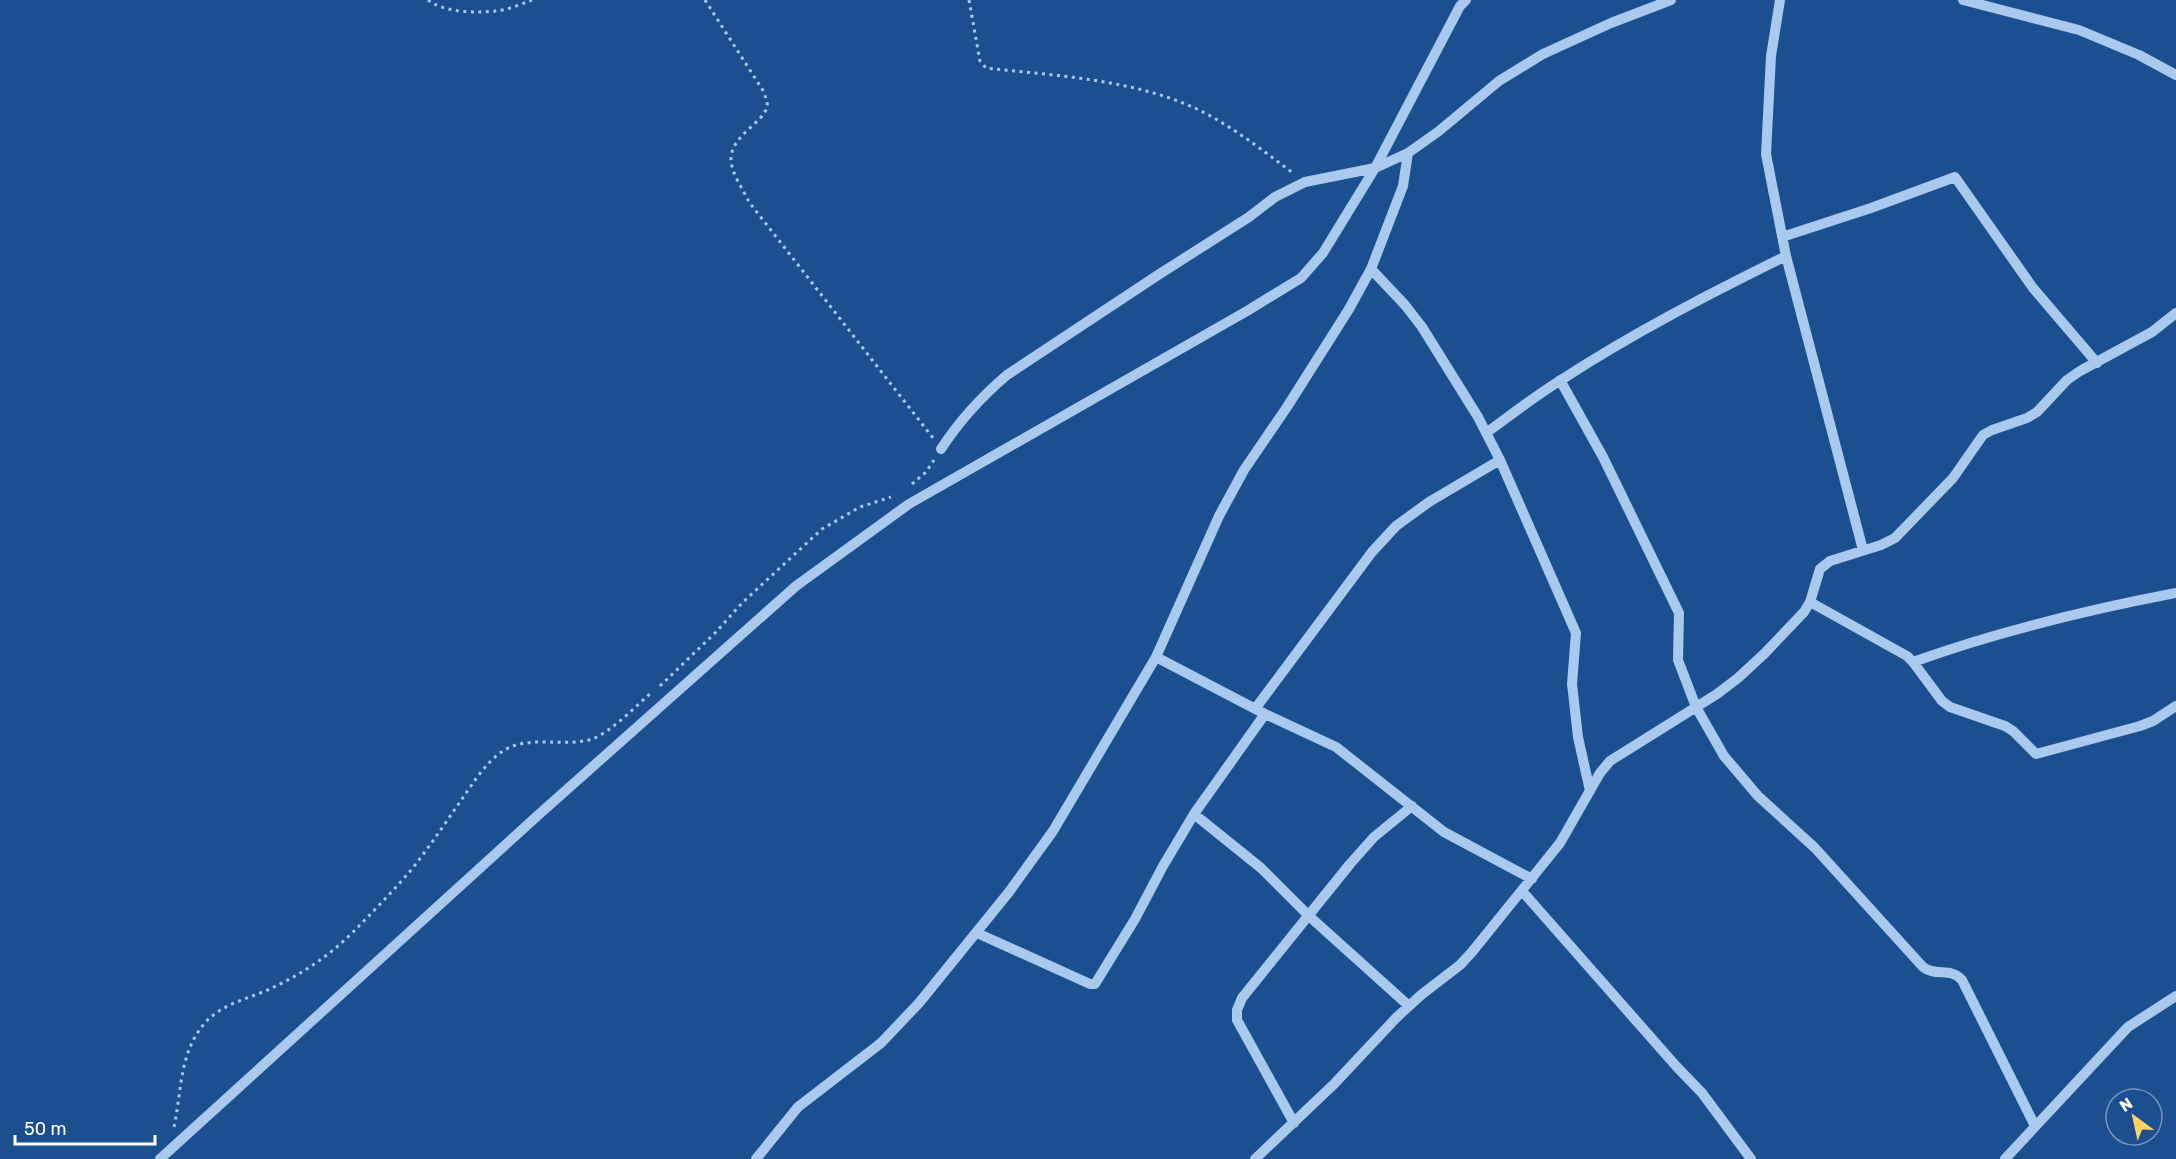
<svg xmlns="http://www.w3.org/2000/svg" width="2176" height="1159" viewBox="0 0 2176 1159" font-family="Rubik,sans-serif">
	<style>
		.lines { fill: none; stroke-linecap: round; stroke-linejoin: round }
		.path { stroke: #a9c9ee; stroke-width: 3; stroke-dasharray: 3 4.5; stroke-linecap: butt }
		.minor { stroke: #a9c9ee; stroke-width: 10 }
	</style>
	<rect width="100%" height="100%" fill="#1b4f8f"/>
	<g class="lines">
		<path class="path" d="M428,0C445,13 476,13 496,11C508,10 521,4 532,0
			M705,0L764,92C765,97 768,101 767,106C765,122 731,135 731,159C731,173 743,189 749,202L933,438
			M969,0L980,61L986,68C1057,76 1132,79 1197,109C1232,126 1262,150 1293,173
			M912,484L926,472L934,460
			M660,686L716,632L742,603L822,529L860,507L891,497
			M174,1127C182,1090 179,1054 204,1024C221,1003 253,998 276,986C305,972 330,955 353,932C373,912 394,890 412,869C430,846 446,822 462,799C473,783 486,762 503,751C529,734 563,748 592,739C610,733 637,705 652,692"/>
		<path class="minor" d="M1780,0L1771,56L1766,154L1786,256L1863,550
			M1963,0L2079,30L2139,55L2176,75
			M1782,237L1871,208L1955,177L2033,288L2097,363
			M1371,269L1405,305L1422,327L1478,417L1500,460L1576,633L1572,684L1578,737L1590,791
			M1560,380L1603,457L1679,613L1678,660L1696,707L1724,756L1758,796L1815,848L1923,967C1936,977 1951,967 1962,980L2035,1126
			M1486,433C1511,415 1535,396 1561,380C1633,333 1709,294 1786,256
			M941,449C960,420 981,397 1007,375L1158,275L1249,217L1275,197L1305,182L1375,168L1408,153L1439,131L1499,81L1543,54L1611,23L1671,0
			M1810,602L1907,656L1913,662C1999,631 2087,610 2176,593
			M1156,657L1265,714L1336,747L1444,832L1532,879
			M1913,662L1942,701L1950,707L2005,726L2013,731L2036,754L2140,726L2153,721L2176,706
			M1255,709L1372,552L1396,526L1429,502L1500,460
			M1194,814L1261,868L1309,916L1409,1006
			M1522,891L1676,1066L1702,1093L1751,1159
			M977,933L1090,984H1095L1135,919L1163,866L1194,814L1265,714
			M1294,1123L1237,1020V1010L1242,998L1350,864L1374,837L1412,806
			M160,1159L536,817L796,586L909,504L1247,311L1301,278L1323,253L1375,168L1460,6L1466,0
			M756,1159L798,1107L881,1043L919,1003L1009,892L1053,831L1156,657L1219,516L1244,470L1287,407L1349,309L1371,269L1403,186L1408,153
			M1255,1159L1335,1083L1396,1018L1421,995L1460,965L1472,952L1560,843L1600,773L1610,761L1717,694L1738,678L1765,653L1804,612L1810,602L1820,569L1830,561L1881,545L1895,538L1953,478L1983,435L1992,430L2027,418L2037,412L2067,380L2080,371L2152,332L2176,313
			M2005,1159L2128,1027L2176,996"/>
	</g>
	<g transform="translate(2134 1117) rotate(327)"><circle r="28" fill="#1b4f8f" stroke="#7695bc" stroke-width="1.5"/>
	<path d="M0-4.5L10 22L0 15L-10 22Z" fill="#ffd166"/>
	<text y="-9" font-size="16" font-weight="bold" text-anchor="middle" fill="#ffffff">N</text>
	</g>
	<path d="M15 1135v9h140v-9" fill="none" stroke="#ffffff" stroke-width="3"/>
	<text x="24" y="1135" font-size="18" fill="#ffffff" stroke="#1b4f8f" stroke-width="4.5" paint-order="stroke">50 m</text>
</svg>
